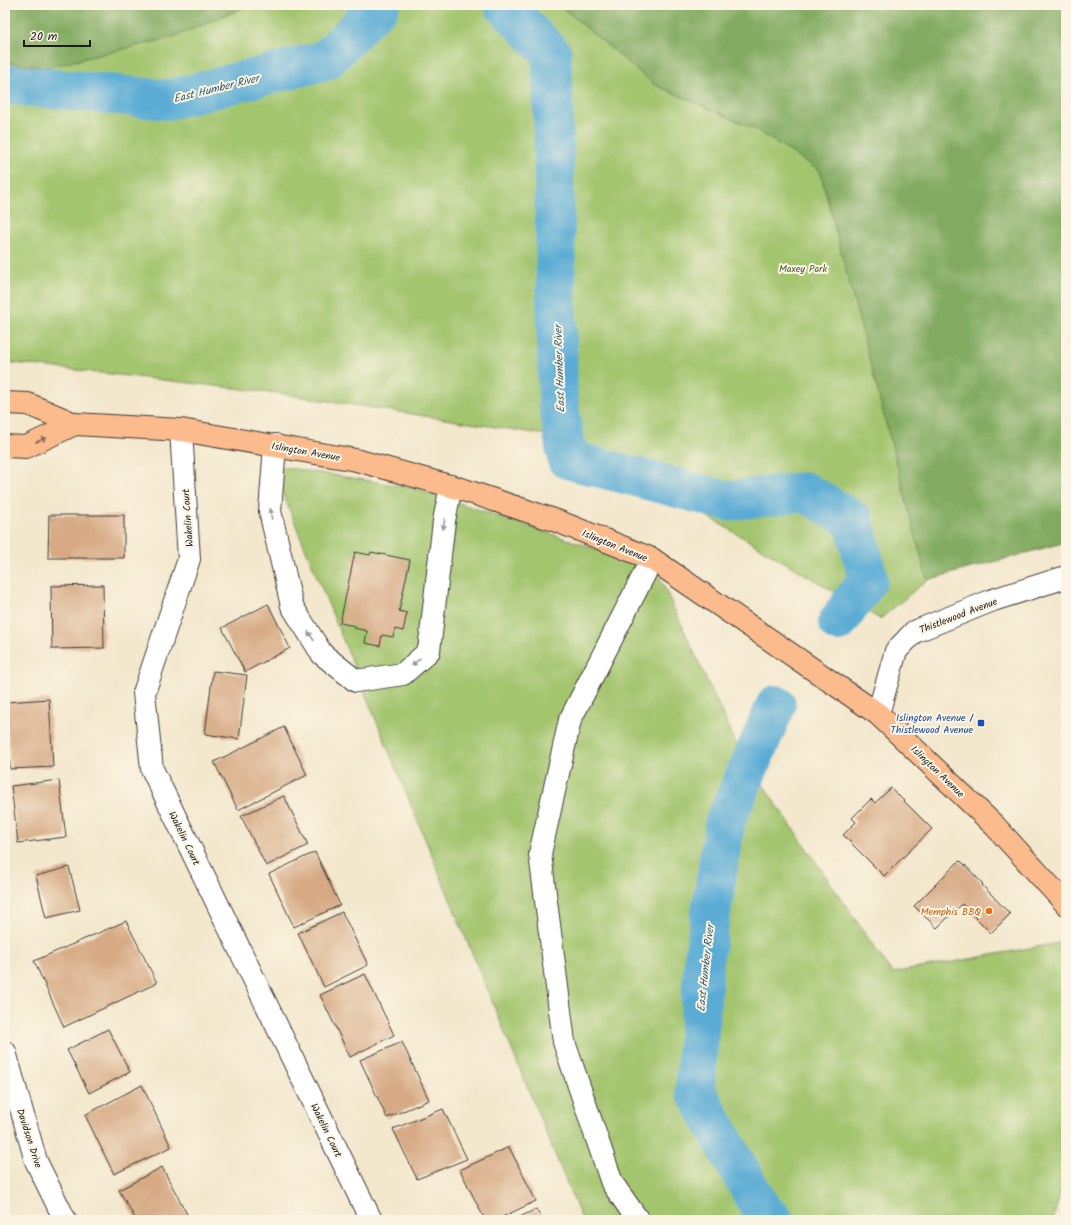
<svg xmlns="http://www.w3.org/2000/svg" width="1071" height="1225" viewBox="0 0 1071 1225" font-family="Kalam,sans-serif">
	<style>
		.green { fill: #a3c56e; stroke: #607045 }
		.forest { fill: #82aa61; stroke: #4f633e }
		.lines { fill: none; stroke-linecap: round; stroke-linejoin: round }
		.river { stroke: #5aacd5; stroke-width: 40 }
		.building { fill: #d7aa85 }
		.minor-casing { stroke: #3c3a36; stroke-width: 24 }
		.major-casing { stroke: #3c3a36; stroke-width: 24 }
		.minor { stroke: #fff; stroke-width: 22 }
		.major { stroke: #fbbb8d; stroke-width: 22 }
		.oneway { fill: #8c6c54 }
		.oneway2 { fill: #999 }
		.transit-dot { fill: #1a4fb4; stroke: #fcf5e5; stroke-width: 1.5 }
		.food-dot { fill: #e8710a; stroke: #fcf5e5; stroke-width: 1.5 }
		.labels { text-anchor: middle; stroke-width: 4; stroke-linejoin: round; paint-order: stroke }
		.park-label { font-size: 10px; fill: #4b5739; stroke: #fcf5e5 }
		.street-label { font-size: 10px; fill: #1c1c1c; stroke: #fcf5e5 }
		.transit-label { font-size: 10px; fill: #164399; stroke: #fcf5e5; text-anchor: end }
		.food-label { font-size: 10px; fill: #c56008; stroke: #fcf5e5; text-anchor: end }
		.water-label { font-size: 11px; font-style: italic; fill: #385d6f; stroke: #fcf5e5 }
	</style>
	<rect width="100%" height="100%" fill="#fcf5e5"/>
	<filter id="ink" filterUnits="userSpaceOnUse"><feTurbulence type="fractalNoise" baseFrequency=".025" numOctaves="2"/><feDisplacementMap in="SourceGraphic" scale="8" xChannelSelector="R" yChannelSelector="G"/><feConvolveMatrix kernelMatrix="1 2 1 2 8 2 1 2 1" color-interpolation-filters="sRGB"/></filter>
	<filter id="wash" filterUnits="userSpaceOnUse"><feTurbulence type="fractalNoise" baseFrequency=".012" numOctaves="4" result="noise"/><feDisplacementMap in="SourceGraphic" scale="16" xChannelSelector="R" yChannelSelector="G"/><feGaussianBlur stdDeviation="0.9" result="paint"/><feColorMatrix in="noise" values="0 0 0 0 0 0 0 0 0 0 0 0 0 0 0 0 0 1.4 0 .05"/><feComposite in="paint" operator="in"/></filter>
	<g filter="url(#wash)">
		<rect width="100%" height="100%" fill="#f3e7cc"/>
		<path class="green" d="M5,5H1066V542L927,580L880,619L579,440L277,393L5,362Z
			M271,465L414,488L656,569L738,748L892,973L1058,943L1066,952V1171L1053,1220H582Z"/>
		<path class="forest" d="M5,5H248L245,7L174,37L44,68L5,62Z
			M559,5H1066V542L927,580L820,171L755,129L655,85Z"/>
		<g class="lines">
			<path class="river" d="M504,5L552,54L558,400L567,459L727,501L805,492L854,521L868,579L838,622
				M5,84L168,100L326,60L380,5
				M773,1220L761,1209L695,1090L704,957L725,822L776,705"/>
		</g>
		<g id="blocks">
			<path class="building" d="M49,515H124V558H48Z
				M355,552L370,555L371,552L410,560L399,611L407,613L403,631L395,629L393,637L382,635L380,646L365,643L367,631L354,628L355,626L340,623Z
				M103,585L104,648L52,649L51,586Z
				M268,604L290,648L245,672L222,628Z
				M213,671L247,675L239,739L205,734Z
				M49,699L53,767L10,769L6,702Z
				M284,727L307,775L238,810L214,762Z
				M59,780L66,837L18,843L11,786Z
				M891,788L932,829L884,876L843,835L856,822L852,818L871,799L875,803Z
				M284,796L308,845L266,866L241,816Z
				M315,852L340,905L294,927L269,874Z
				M959,861L962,862L983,884L982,885L1010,914L991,933L962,904L937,928L914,906Z
				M69,867L80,910L46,918L36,876Z
				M342,912L368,965L324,987L298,933Z
				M126,921L157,983L64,1027L34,961Z
				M365,974L394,1035L350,1057L320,995Z
				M108,1029L130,1072L89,1093L67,1050Z
				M402,1042L429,1100L387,1118L360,1060Z
				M142,1085L171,1147L114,1174L85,1115Z
				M443,1109L467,1159L417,1179L393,1129Z
				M509,1147L536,1201L496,1220H485L460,1170Z
				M162,1167L189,1218L185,1220H136L119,1190Z
				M536,1209L542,1220H514Z"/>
		</g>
	</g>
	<g filter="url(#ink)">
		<use href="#blocks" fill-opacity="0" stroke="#3c3a36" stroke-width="1"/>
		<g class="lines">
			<g class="minor-casing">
				<path id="minor" d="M181,430L189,559L144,693L152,769L371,1220
					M275,445L270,511L292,606L322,654L356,681L403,674L429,651L444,521L451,486
					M878,714L896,651L914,632L993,600L1066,577
					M5,1052L36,1161L65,1220
					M638,1220L612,1183L564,1042L540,854L570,720L652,559"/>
			</g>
			<g class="major-casing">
				<path id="major" d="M5,403L28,404L75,424L181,430L356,460L461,489L557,521L652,559L878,714L995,826L1066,904
					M5,446L26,447L75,424"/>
			</g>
			<use href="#minor" class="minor"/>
			<use href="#major" class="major"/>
		</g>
		<defs><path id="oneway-solid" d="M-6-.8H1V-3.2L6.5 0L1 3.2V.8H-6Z"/></defs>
		<use class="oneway" href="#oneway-solid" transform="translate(41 440) rotate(-25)"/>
		<g class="oneway2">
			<use href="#oneway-solid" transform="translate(271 514) rotate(-98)"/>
			<use href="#oneway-solid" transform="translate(444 524) rotate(98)"/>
			<use href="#oneway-solid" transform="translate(311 636) rotate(-123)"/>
			<use href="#oneway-solid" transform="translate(416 662) rotate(138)"/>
		</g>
	</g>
	<rect class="transit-dot" x="977" y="719" width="8" height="8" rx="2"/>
	<circle class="food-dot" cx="989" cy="911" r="4"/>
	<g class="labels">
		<g class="park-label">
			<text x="803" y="272">Maxey Park</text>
		</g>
		<g class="street-label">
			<text transform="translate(306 451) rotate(10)" y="4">Islington Avenue</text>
			<text transform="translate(187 518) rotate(-94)" y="4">Wakelin Court</text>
			<text transform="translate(615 545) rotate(22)" y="4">Islington Avenue</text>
			<text transform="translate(958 615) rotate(-21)" y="4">Thistlewood Avenue</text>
			<text transform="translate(938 771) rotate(44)" y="4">Islington Avenue</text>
			<text transform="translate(185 838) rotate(64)" y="4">Wakelin Court</text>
			<text transform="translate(327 1130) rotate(64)" y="4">Wakelin Court</text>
			<text transform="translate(30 1138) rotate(72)" y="4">Davidson Drive</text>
		</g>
		<g class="transit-label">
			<text x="973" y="721">Islington Avenue /<tspan x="973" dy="12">Thistlewood Avenue</tspan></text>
		</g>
		<g class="food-label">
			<text x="981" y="915">Memphis BBQ</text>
		</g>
		<g class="water-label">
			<text transform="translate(216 88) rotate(-14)" y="4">East Humber River</text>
			<text transform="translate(559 369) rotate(-92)" y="4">East Humber River</text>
			<text transform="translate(705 968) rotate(-84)" y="4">East Humber River</text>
		</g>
	</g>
	<rect width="1071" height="1225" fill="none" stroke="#fcf5e5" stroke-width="20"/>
	<path d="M24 40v6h66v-6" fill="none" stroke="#1c1c1c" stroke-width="2"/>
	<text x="30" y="40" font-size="12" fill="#1c1c1c" stroke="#fcf5e5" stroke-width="3" paint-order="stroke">20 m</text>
</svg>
